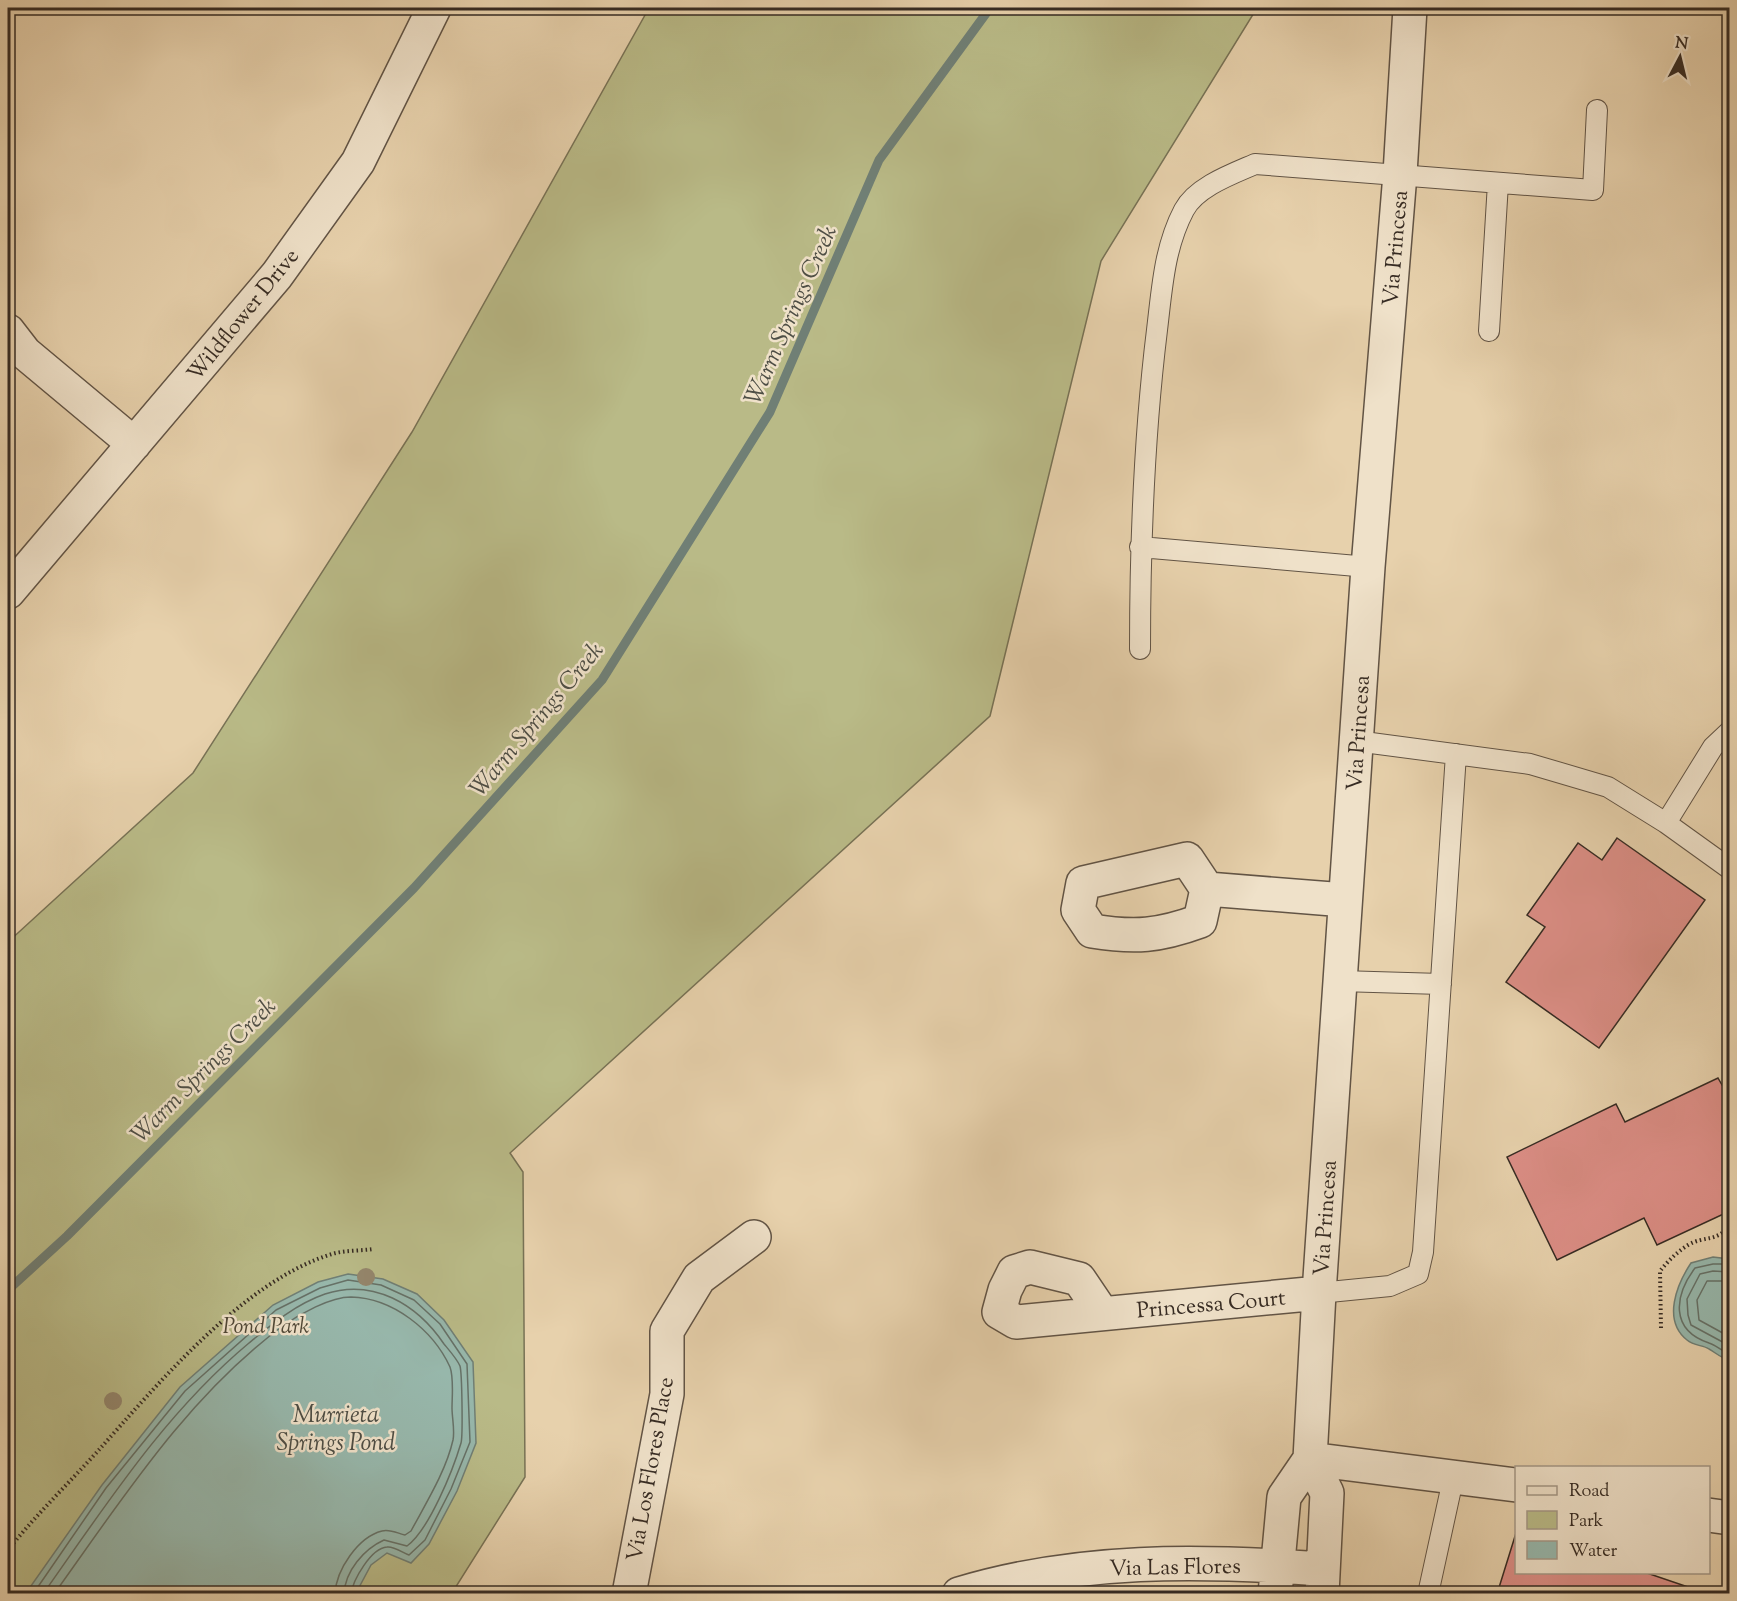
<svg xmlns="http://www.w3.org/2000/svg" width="1737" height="1601" viewBox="0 0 1737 1601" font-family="'Sorts Mill Goudy',serif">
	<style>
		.green { fill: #b9ba87; stroke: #787255; stroke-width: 1.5 }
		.water { fill: #97b7ab; stroke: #707f75; stroke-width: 1.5 }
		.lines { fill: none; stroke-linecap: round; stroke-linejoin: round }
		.shore { stroke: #667167; stroke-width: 1.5 }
		.stream { stroke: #707f75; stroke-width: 9 }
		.building { fill: #dc8e86; stroke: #362b23; stroke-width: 1.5 }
		.service-casing { stroke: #625445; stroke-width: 22 }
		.minor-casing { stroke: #625445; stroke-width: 36 }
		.path { stroke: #362b23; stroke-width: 4; stroke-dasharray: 1.5 3; stroke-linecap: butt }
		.service { stroke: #efe1c9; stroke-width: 20 }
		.minor { stroke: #efe1c9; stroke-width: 33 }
		.tree { fill: #94866c }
		.labels { text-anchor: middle; stroke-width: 5; stroke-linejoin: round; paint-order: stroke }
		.street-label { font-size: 22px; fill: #362b23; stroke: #efe1c9 }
		.park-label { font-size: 22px; font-style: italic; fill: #504837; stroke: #efe1c9 }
		.water-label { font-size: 24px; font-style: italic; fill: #4e4e45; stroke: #efe1c9 }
	</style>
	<rect width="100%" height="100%" fill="#e7d1ac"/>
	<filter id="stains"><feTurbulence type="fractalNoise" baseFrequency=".00333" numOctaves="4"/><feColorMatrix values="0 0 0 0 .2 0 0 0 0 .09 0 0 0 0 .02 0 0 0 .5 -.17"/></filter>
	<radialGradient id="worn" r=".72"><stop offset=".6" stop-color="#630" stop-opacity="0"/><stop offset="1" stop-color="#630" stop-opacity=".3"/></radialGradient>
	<path class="green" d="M649,8H1257L1101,261L990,716L510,1153L523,1172L525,1477L452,1593L8,1594V942L193,773L412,432Z"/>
	<path class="water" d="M1713,1257L1729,1259V1360C1721,1358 1716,1353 1709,1349C1703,1345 1694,1346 1687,1340C1662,1320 1677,1284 1691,1263Z
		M348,1274L383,1279L417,1294L444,1320L473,1362L476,1443L457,1491L429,1544L411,1563L387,1553L371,1565L356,1593H26L102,1485L180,1387L273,1305L318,1282Z"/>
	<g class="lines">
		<path class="shore" d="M1730,1264H1713L1695,1268C1674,1296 1670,1330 1709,1343C1716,1345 1721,1351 1730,1354
			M1730,1272L1713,1271L1700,1274L1687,1299L1688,1315L1691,1325L1730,1346
			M1730,1281H1707L1697,1300L1699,1320L1730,1337
			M33,1594L106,1488L185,1391L276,1310L320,1288L348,1280L381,1285L414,1300L440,1324L467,1364L470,1442L451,1489L425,1540L409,1555C403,1553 394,1546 387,1547C371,1548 353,1580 351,1594
			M43,1594C106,1505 165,1413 249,1343C272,1324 296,1304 325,1294C373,1278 417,1304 444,1344C449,1350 457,1359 460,1366C462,1373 463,1436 461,1443C453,1470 429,1530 407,1546L384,1540C364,1549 345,1571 344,1594
			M54,1594C123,1498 188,1396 284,1325C300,1314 330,1297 351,1297C393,1298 433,1330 450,1367C454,1378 452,1397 452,1408C452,1418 455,1430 453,1440C446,1471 426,1503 411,1531L405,1535C397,1533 390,1529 382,1531C358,1537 336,1570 335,1594"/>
		<path class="stream" d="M8,1290L67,1236L414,888L602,680L770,412L879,160L990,8"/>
	</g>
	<path class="building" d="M1617,838L1705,900L1599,1048L1506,982L1545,927L1527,915L1578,843L1602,860Z
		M1718,1078L1730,1099V1211L1657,1245L1644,1218L1557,1260L1507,1157L1616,1104L1625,1122Z
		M1516,1533V1572H1644L1691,1588L1689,1594H1497Z"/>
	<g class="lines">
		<g class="service-casing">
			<path id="service" d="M1489,331L1498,183
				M1140,547L1368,567
				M1140,649C1140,543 1144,436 1157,330C1162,289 1164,248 1184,210C1196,187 1232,174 1255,164L1593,190L1597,110
				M1356,741L1530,764L1608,787L1666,823L1713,747L1730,731
				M1666,823L1730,869
				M1340,981L1441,984
				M1319,1293L1390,1286L1418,1274L1423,1252L1456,754
				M1428,1594L1454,1475"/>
		</g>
		<g class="minor-casing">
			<path id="minor" d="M8,331L25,353L134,444
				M8,592L277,275L358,162L434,8
				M1207,889L1200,921C1159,936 1135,938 1092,931L1078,910L1083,883L1187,859L1207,889L1345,900
				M1102,1313L1079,1279L1030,1267L1014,1272L1005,1290L999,1312L1016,1322L1319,1293
				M1310,1459L1516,1485
				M1708,1515L1730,1518
				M629,1594L667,1394V1331L699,1278L754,1237
				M959,1594C1078,1558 1200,1560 1322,1569
				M1275,1594L1284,1497L1310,1459
				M1322,1594L1327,1493L1310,1459L1319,1293L1368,567L1400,174L1410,8"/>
		</g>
		<path class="path" d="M1661,1328L1660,1271C1668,1261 1677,1252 1688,1245C1705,1235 1716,1243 1730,1225
			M8,1550C35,1516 67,1485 97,1452C158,1384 243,1281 332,1254C345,1250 360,1251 373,1249"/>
		<use href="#service" class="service"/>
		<use href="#minor" class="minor"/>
	</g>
	<g class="tree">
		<circle cx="366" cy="1277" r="9"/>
		<circle cx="113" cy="1401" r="9"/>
	</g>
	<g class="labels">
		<g class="street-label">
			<text transform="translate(1394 248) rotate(-85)" y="8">Via Princesa</text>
			<text transform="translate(242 314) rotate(-51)" y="8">Wildflower Drive</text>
			<text transform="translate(1357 733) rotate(-86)" y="8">Via Princesa</text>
			<text transform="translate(1324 1218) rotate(-86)" y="8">Via Princesa</text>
			<text transform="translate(1211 1303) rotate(-5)" y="8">Princessa Court</text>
			<text transform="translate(649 1469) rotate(-80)" y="8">Via Los Flores Place</text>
			<text transform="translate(1175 1566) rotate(-1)" y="8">Via Las Flores</text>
		</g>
		<g class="park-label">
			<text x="266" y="1333">Pond Park</text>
		</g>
		<g class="water-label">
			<text transform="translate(790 315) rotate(-66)" y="8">Warm Springs Creek</text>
			<text transform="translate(536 719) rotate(-50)" y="8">Warm Springs Creek</text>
			<text transform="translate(203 1070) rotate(-45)" y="8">Warm Springs Creek</text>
			<text x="336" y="1422">Murrieta<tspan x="336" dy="28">Springs Pond</tspan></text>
		</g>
	</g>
	<rect width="1737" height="1601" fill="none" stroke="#e7d1ac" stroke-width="30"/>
	<rect x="9" y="9" width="1719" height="1583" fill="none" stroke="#362b23" stroke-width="3"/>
	<rect x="15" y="15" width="1707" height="1571" fill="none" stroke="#362b23" stroke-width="1.5"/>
	<rect x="1515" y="1466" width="195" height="108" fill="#efe1c9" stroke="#a59887" stroke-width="1.5"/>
	<rect x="1527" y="1486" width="30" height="9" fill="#efe1c9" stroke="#a59887" stroke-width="1.5"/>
	<text x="1569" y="1496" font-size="18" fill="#362b23">Road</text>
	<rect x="1527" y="1511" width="30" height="18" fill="#b9ba87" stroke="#a59887" stroke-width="1.5"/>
	<text x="1569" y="1526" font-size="18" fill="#362b23">Park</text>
	<rect x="1527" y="1541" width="30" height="18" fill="#97b7ab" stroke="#a59887" stroke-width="1.5"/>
	<text x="1569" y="1556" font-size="18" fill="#362b23">Water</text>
	<g transform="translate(1680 57) rotate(7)" stroke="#efe1c9" stroke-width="4.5" paint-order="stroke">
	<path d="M0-4.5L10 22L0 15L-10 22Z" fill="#362b23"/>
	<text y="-9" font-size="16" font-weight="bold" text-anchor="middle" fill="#362b23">N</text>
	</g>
	<rect width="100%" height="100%" filter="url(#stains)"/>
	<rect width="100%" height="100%" fill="url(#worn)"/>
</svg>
